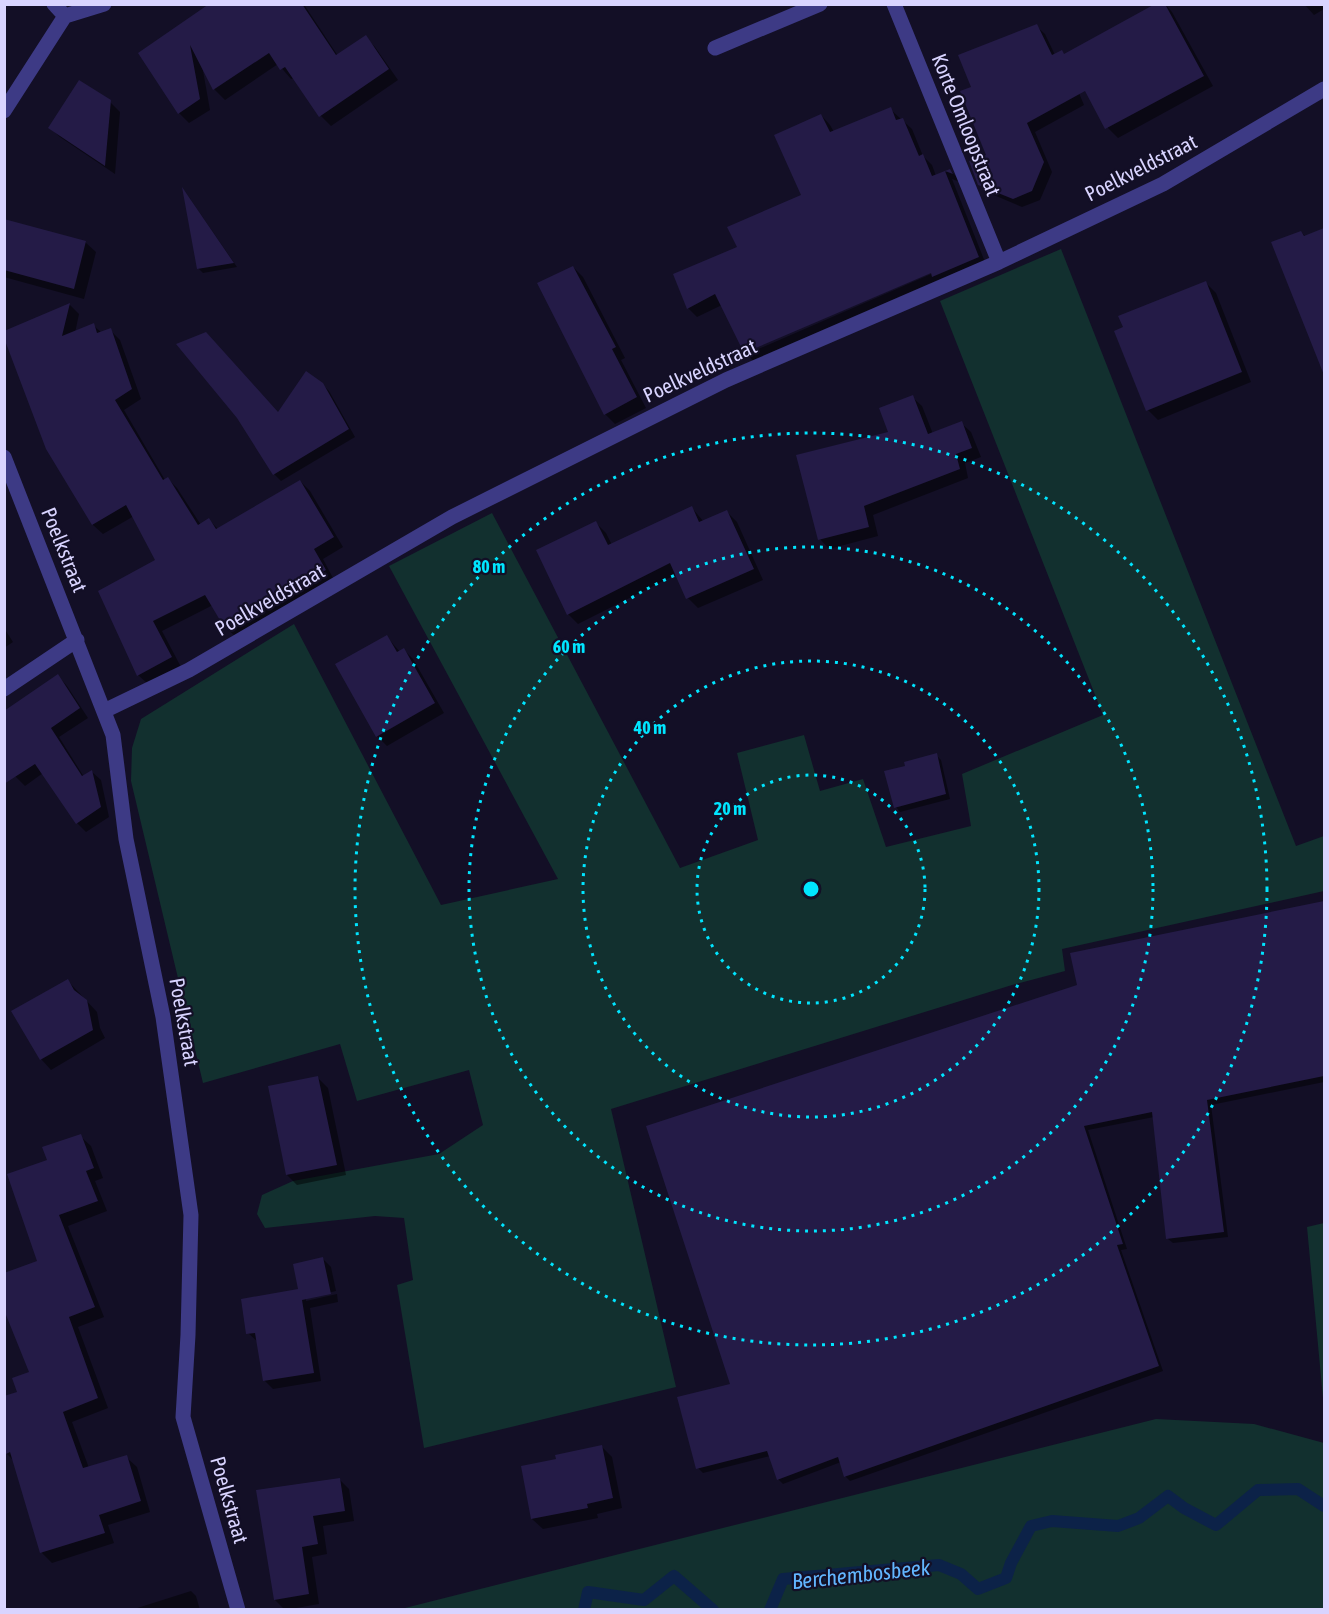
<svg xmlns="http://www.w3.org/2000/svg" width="1329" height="1614" viewBox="0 0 1329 1614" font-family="'Asap Condensed',sans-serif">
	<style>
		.green { fill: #12302f }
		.shadow { fill: #0007; fill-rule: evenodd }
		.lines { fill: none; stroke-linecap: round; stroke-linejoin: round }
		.stream { stroke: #0c2248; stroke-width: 12 }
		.building { fill: #241b47 }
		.lane { stroke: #3d3a85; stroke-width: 15 }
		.street { stroke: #3d3a85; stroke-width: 15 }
		.ring { fill: none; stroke: #00e5ff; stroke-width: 3; stroke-dasharray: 3 6 }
		.labels { text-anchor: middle; stroke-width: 4.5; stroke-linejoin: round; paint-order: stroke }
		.street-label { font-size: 21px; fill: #d9d4ff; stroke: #130f26 }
		.water-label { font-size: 22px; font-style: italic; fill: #62b6ff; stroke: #130f26 }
		.centre { fill: #00e5ff; stroke: #130f26; stroke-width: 3 }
		.ring-label { font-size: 18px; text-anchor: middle; font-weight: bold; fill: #00e5ff; stroke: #130f26; stroke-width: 4.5; stroke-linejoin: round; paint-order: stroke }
	</style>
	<rect width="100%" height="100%" fill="#130f26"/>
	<path class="green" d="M1061,249L1296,846L1324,836V891L1062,949L1065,971L1012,985L611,1109L676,1387L424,1448L397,1285L413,1280L404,1218L375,1216L265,1228L257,1214L262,1195L293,1181L439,1154L483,1125L469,1070L357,1101L340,1044L203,1083L131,781L132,748L141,719L294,624L441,905L558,879L389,566L492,513L680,868L758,840L737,753L804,735L820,791L863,779L886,847L971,826L962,774L1103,715L940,301Z
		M1324,1223V1409L1307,1227Z
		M1156,1419L1254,1424L1324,1443V1609H401Z"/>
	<path class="shadow" d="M211,4H307L305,6L338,56L365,37L375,47L398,80L331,126L321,116L294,78L291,79L278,64L225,100L215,90L202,65L210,110L189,123L179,113L140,54Z
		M1165,4L1172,12L1213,86L1118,138L1108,128L1091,41Z
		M1324,4V9L1314,15L1304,4Z
		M1036,26L1045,34L1055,55L1066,62L1084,105L1035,132L1052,172L1040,200L1022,207L989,193L979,184L988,155L973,87Z
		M110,102L120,112L115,174L60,137L49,127Z
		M890,109L912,129L923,156L932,165L936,176L950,170L960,180V182L952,179L987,267L754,362L745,352L722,305L697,317L688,308L739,248L804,196L821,115L830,125L834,132ZM937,268L938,271L747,354V350Z
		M186,193L237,267L203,273L198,268Z
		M5,221L85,242L96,252L84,299L4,277Z
		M1324,230V334L1316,337L1301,232L1306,237Z
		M573,267L583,277L625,358L621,360L646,408L615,424L605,414Z
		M1206,283L1216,293L1251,382L1158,420L1148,410Z
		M70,305L79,314L75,333L93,325L102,333L110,330L120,340L141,399L124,410L165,480L168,479L177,488L201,525L209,520L218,529L300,481L310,491L343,547L323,559L334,580L235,636L225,627L213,605L162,631L181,667L148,684L138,675L157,561L134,516L103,534L93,525L48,448L4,333Z
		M322,384L329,391L355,437L281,481L274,474L238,417L279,414Z
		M912,397L922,406L933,434L961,423L971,432L981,457L965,463L968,478L873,515L878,536L829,549L820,539Z
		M692,508L704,522L727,512L737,522L763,580L698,608L688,598L677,574L578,624L568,614L596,523L606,533L612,545Z
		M4,628L13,642L4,648Z
		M387,637L400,652L404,650L413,659L444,713L387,746L377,736Z
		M58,676L67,686L88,718L59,737L84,777L92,772L101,780L109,817L86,832L77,823L43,773L25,786L15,776Z
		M936,755L941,760L950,799L900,812L896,807Z
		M1324,903V1082L1211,1105L1228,1237L1173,1243L1168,1239L1154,1117L1088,1130L1127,1249L1121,1250L1163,1371L850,1481L845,1476L841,1462L783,1484L778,1479L770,1456L703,1473L698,1468L732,1385L1079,986L1072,954Z
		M68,981L97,1012L100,1028L105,1038L51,1070L41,1059Z
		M317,1077L328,1088L346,1175L297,1185L287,1175Z
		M80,1136L91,1146L103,1178L95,1181L107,1211L68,1226L104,1317L78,1327L108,1408L72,1422L89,1468L126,1457L137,1467L150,1512L108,1525L114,1543L52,1563L42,1553L14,1461L6,1453L19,1393L31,1373L49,1161Z
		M322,1258L331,1267L336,1291L306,1298V1301L337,1294L338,1302L310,1308L321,1381L273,1389L264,1380L258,1342L248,1333L300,1291Z
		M602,1447L612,1457L622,1508L597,1514L598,1518L543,1529L532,1519L558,1460Z
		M339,1479L349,1489L354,1521L323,1526L327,1554L312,1557L319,1604L285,1610L275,1600L258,1491Z
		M191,1591L196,1596L200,1610H131Z"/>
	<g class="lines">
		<path class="stream" d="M584,1610L588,1592L644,1600L674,1576L713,1610
			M770,1610L783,1579L939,1565L961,1574L978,1589L1006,1578L1011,1563L1031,1526L1052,1521L1118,1526L1139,1518L1168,1496L1184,1508L1216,1525L1258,1490L1298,1489L1324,1506"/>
	</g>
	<path class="building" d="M209,4H302L336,55L366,35L389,69L319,117L285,67L280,70L269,53L213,90L190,45L200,99L178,114L138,53Z
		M1155,4H1165L1204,76L1105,129L1085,91L1027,123L1044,162L1032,191L1013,199L978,185L969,161L986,155L960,91L971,87L958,55L1037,24L1052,55L1062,50L1064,54Z
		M79,80L111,100L105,166L48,128Z
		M891,107L896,120L903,118L919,156L923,154L932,176L950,169L953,174L945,171L979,257L932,277L931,273L744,353L715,294L687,309L673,274L737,247L727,227L801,195L774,135L821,114L830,132Z
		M182,187L234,263L197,269Z
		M4,219L86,241L74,289L4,270Z
		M1324,228V375L1271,242L1301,231L1304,236Z
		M573,266L616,347L612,349L637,397L604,415L537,283Z
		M1206,281L1242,372L1146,411L1114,331L1123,327L1118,316Z
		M70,303L62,336L94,323L97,333L111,328L132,389L115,400L163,480L168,477L198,525L209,518L216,529L300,480L334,537L314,549L326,570L224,627L205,595L153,621L172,657L137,676L98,591L155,560L126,505L92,525L46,449L4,338V331Z
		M206,332L278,412L306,371L323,383L349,429L273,475L237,418L176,344Z
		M913,395L928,434L962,421L972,448L956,454L960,469L864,506L869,527L818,540L796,455L888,432L879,408Z
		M692,506L699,522L727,510L754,569L686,599L670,563L567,615L536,550L596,521L608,545Z
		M387,635L397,652L404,648L435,703L376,737L335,664Z
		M58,674L80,708L51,728L82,776L92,770L101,807L76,824L35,764L4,784V711Z
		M937,753L946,794L894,808L884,771L905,766L904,762Z
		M1324,901V1076L1207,1100L1224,1232L1166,1239L1152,1112L1084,1126L1123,1244L1117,1245L1159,1366L844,1477L838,1457L777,1480L767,1451L696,1469L677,1397L730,1384L646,1126L1077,985L1070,953Z
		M68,979L74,990L87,1000L93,1030L40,1060L11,1011Z
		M318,1076L337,1165L286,1175L268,1086Z
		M81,1134L94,1168L86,1171L98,1201L59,1215L95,1307L69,1317L98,1398L63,1412L83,1468L127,1455L141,1501L99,1515L105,1533L40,1553L10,1452L4,1455V1396L17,1392L12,1378L29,1372L4,1310V1273L37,1261L7,1174L47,1160L42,1147Z
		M323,1257L331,1294L302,1300L314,1373L263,1381L255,1333L246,1334L241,1299L298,1289L293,1264Z
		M602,1445L613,1498L587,1504L588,1508L531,1519L521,1466L556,1459L555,1455Z
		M340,1478L345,1511L313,1516L318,1544L302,1547L309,1594L274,1600L256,1490Z"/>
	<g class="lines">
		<path class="lane" d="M715,48L820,4"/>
		<path class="street" d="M54,4L65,16
			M894,4L999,262
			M65,16L104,4
			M4,111L65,16
			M4,457L113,735L126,839L163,1017L191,1215L188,1335L183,1417L238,1610
			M4,689L77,640
			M104,711L189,670L452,517L726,380L999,262L1163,184L1324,89"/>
	</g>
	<g class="ring">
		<circle cx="811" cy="889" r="114"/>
		<circle cx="811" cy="889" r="228"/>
		<circle cx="811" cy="889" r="342"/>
		<circle cx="811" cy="889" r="456"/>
	</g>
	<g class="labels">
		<g class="street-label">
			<text transform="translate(966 125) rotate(68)" y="7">Korte Omloopstraat</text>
			<text transform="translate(1141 168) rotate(-27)" y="7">Poelkveldstraat</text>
			<text transform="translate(700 371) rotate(-25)" y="7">Poelkveldstraat</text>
			<text transform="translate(64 550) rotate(68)" y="7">Poelkstraat</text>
			<text transform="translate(270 600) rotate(-30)" y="7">Poelkveldstraat</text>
			<text transform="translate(184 1022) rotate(80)" y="7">Poelkstraat</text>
			<text transform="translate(229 1500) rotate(74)" y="7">Poelkstraat</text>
		</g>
		<g class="water-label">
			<text transform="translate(861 1574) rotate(-6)" y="8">Berchembosbeek</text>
		</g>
	</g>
	<circle cx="811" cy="889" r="9" class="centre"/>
	<g class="ring-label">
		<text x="489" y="573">80 m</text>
		<text x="569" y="653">60 m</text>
		<text x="650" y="734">40 m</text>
		<text x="730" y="815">20 m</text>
	</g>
	<rect width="1329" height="1614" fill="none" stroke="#d9d4ff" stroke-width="12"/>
</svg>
